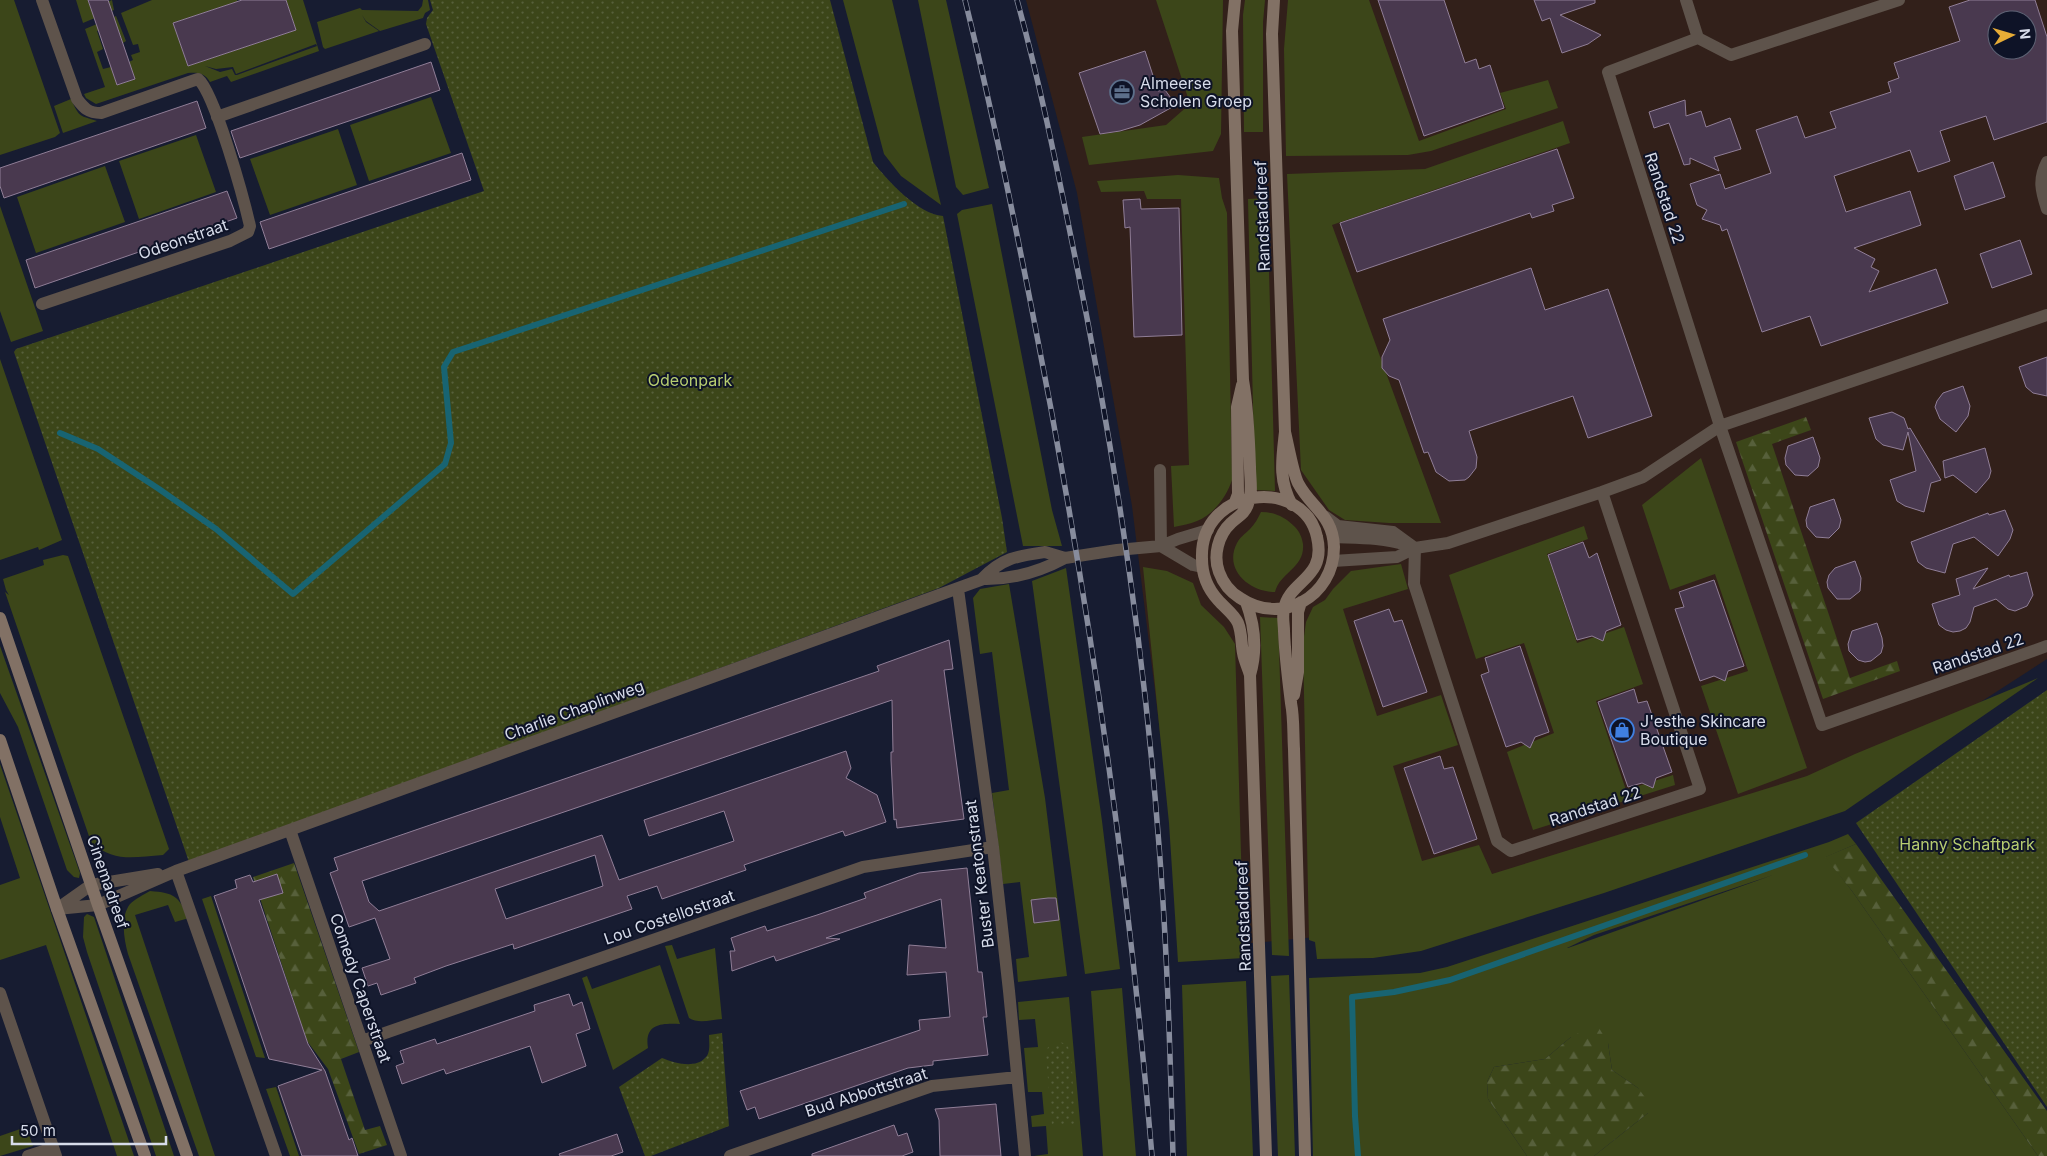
<svg xmlns="http://www.w3.org/2000/svg" width="2047" height="1156" viewBox="0 0 2047 1156" font-family="Inter,sans-serif">
	<style>
		.commercial { fill: #32201a; fill-rule: evenodd }
		.green { fill: #3c4619; fill-rule: evenodd }
		.forest { fill: url(#forest-firs) }
		.park { fill: url(#park-dots) }
		.lines { fill: none; stroke-linecap: round; stroke-linejoin: round }
		.stream { stroke: #186472; stroke-width: 6 }
		.building { fill: #49394f; stroke: #907e97; fill-rule: evenodd }
		.minor { stroke: #5e534b; stroke-width: 12 }
		.secondary { stroke: #827165; stroke-width: 12 }
		.rail-casing { stroke: #878c9d; stroke-width: 5.5 }
		.rail { stroke: #0e1327; stroke-width: 4; stroke-dasharray: 11; stroke-linecap: butt }
		.labels { text-anchor: middle; stroke-width: 4; stroke-linejoin: round; paint-order: stroke }
		.poi-label { font-size: 16px; fill: #d7dcea; stroke: #0e1327; text-anchor: start }
		.street-label { font-size: 16px; fill: #d7dcea; stroke: #0e1327 }
		.park-label { font-size: 16px; fill: #b7cd70; stroke: #0e1327 }
	</style>
	<defs>
		<pattern id="forest-firs" width="22" height="20" patternUnits="userSpaceOnUse" patternTransform="scale(1.25)"><rect width="22" height="20" fill="#3c4619"/><path d="M5 1l3.5 6h-7zM16 11l3.5 6h-7z" fill="#57603b"/></pattern>
		<pattern id="park-dots" width="8" height="8" patternUnits="userSpaceOnUse" patternTransform="scale(1.25)"><rect width="8" height="8" fill="#3c4619"/><path d="M2 2h.1M6 6h.1" fill="none" stroke="#57603b" stroke-width="1.8" stroke-linecap="round"/></pattern>
	</defs>
	<rect width="100%" height="100%" fill="#171c31"/>
	<path class="commercial" d="M1026,0H2047V659L1809,813L1448,925L1187,949L1132,506L1077,193ZM1997,20H2027V50H1997Z"/>
	<path class="green" d="M0,0H14L60,133L55,137L0,155Z
		M76,0H88L91,9L112,0L114,10L83,23Z
		M152,0H237L241,10L227,5L173,23L188,66L296,30L286,0H303L319,51L231,82L227,76L210,82C205,73 198,72 188,73L96,104L86,98L84,94L105,87L85,29L116,16L126,41L123,43L116,24L97,31L103,49L97,52L103,69L111,67L117,85L135,79L129,62L133,60L131,55L140,52L138,44L133,45L121,13ZM316,44L317,46L237,75H235L232,69L220,72L205,66L216,69L233,67L236,74Z
		M423,0H428L430,10L425,13L423,18L380,31L366,21L362,15L366,22L379,31L325,49L323,47L317,22L360,8L362,10L418,11L422,6Z
		M843,0H892L941,205L901,176L884,154Z
		M918,0H946L989,188L963,195L956,187Z
		M1156,0H1223L1221,134L1213,151L1089,165L1082,137L1166,125L1190,104Z
		M1245,0H1265L1263,22V132H1244L1243,15Z
		M1288,0H1369L1419,141L1506,109L1500,93L1548,80L1558,108L1431,151L1408,155L1286,156L1284,49Z
		M431,97L451,153L369,181L350,125Z
		M71,99C80,119 80,115 97,121L63,133L54,106Z
		M1563,121L1570,143L1332,225L1441,523H1389L1345,520L1329,510L1301,470L1287,174L1425,169Z
		M338,129L357,185L270,215L250,159Z
		M196,135L216,192L139,219L119,161Z
		M105,166L125,222L36,253L17,197Z
		M1178,175L1219,178L1222,198L1227,213L1232,480C1227,496 1213,515 1197,521C1190,524 1182,525 1174,527L1171,466L1189,465L1181,199H1147L1144,191L1101,192L1097,181Z
		M1267,198L1275,491L1255,490L1248,199Z
		M992,204L1052,510L1062,546H1023L957,214L962,210Z
		M0,206L43,331L11,342L0,311Z
		M0,359L62,540L39,550L38,547L0,560Z
		M1701,458L1807,768L1738,794L1701,686L1748,671L1715,574L1670,590L1642,505Z
		M1261,512C1275,512 1285,517 1295,527C1300,532 1302,538 1303,544C1305,568 1280,572 1275,592C1250,592 1223,570 1237,543C1240,537 1245,534 1250,529C1255,524 1258,518 1261,512Z
		M1584,526L1588,539L1547,554L1577,643L1624,627L1643,684L1596,701L1626,790L1673,775L1675,785L1533,830L1507,752L1554,733L1524,643L1476,659L1449,575Z
		M63,555L68,556L169,849L163,855C134,857 114,863 91,842L5,592L9,595L6,590L3,579L44,565L43,560Z
		M1401,564L1408,589L1343,609L1377,716L1441,695L1458,745L1393,766L1422,861L1479,845L1492,874L1807,776L1855,754L2038,678L1845,811L1604,893L1421,951L1373,958L1317,959L1315,942L1309,940L1303,644L1306,622L1313,607L1325,600L1333,589L1351,571Z
		M1143,567L1167,571L1193,583L1201,605L1224,627L1235,644L1244,958L1178,962L1169,823Z
		M1066,568L1102,821L1120,969L1085,974L1032,581Z
		M1009,584L1045,798L1067,976L1018,982L1016,959L1029,957L1020,882L1003,884L992,793L1009,790L992,652L980,654L973,598L980,589Z
		M1260,617L1278,618L1289,956L1272,955Z
		M0,646L80,873L79,878L74,877L67,870L18,727L0,693Z
		M0,764L134,1156H117L46,945L0,960V885L20,878L0,817Z
		M1848,834L1856,844L1826,857L1852,891L2038,1156H1594L1648,1113L1638,1088L1612,1070L1608,1043L1571,1037L1545,1059L1494,1067L1487,1082L1488,1099L1527,1156H1313L1309,978L1420,973L1447,967L1829,842ZM1773,875L1568,948H1567L1594,935Z
		M150,891C175,893 178,896 189,918L175,922L168,905L135,915L215,1156H199L128,954C124,939 120,917 130,904C135,899 143,895 150,891Z
		M211,896L265,1058L256,1057L202,899Z
		M87,914L94,917L174,1156H156L87,952L83,937L84,917Z
		M672,945L677,959L715,948L722,1019C711,1020 698,1024 689,1018L665,946Z
		M660,965L680,1024C661,1023 644,1024 648,1048L613,1070L582,978L587,976L592,989Z
		M1289,975L1295,1156H1278L1271,976Z
		M1246,981L1253,1156H1187L1182,985Z
		M1122,988L1136,1156H1103L1091,991Z
		M1069,997L1083,1156H1034L1048,1154L1046,1126L1032,1127L1031,1116L1044,1114L1042,1092H1028L1024,1048L1038,1047L1035,1019L1019,1020L1018,1002Z
		M276,1087L299,1156H290L266,1089Z
		M26,1127L33,1146L0,1156V1136Z"/>
	<path class="forest" d="M1806,417L1811,430L1772,444L1850,678L1897,661L1900,671L1823,699L1736,442Z
		M1856,844L2047,1111V1156H2038L1852,891L1825,857Z
		M294,863L359,1052L341,1059L365,1130L380,1126L387,1145L359,1154L328,1069L307,1041L253,877Z
		M1588,1028H1599L1608,1043L1612,1070L1638,1088L1650,1104L1648,1113L1594,1156H1527L1488,1099L1487,1082L1494,1067L1545,1059L1571,1037Z"/>
	<path class="park" d="M430,0H830L873,162C888,181 918,214 943,216L1002,518L1007,552L939,588L189,862L14,352L16,349L484,191L426,24L427,18L433,10Z
		M2047,690V1107L1856,823Z
		M722,1033L729,1126L651,1156H645L619,1087L662,1058C674,1063 695,1069 705,1058C711,1053 709,1042 709,1035Z
		M1060,1042L1066,1044L1071,1052L1075,1125L1052,1126L1046,1055L1048,1047Z"/>
	<g class="lines">
		<path class="stream" d="M60,433L98,449L159,489L216,529L293,594L445,464L451,443L444,367L453,352L904,204
			M1358,1156L1355,1116L1352,997L1394,992L1450,980L1805,855"/>
	</g>
	<path class="building" d="M88,0H108L135,79L117,85Z
		M242,0H286L296,30L188,66L173,23Z
		M1378,0H1444L1465,63L1476,59L1479,69L1490,65L1504,108L1424,136Z
		M1534,0H1595V3L1560,15L1601,35L1588,44L1562,53L1550,18L1542,21Z
		M1970,0H2035L2047,37V122L1994,140L1986,116L1940,131L1950,161L1918,172L1910,150L1834,176L1846,212L1910,191L1921,225L1854,248L1875,259L1871,267L1879,271L1869,292L1936,269L1948,303L1821,346L1810,316L1762,332L1727,229L1722,231L1720,225L1702,219L1707,210L1697,205L1690,184L1720,174L1725,189L1771,173L1756,130L1797,116L1805,138L1836,128L1830,112L1891,92L1888,82L1899,78L1894,63L1960,41L1949,7ZM1997,20H2027V50H1997Z
		M1145,51L1158,91L1165,90L1176,105L1140,125L1120,131L1100,134L1079,73Z
		M431,62L440,90L240,158L231,131Z
		M1685,100L1686,116L1701,111L1706,127L1730,118L1741,149L1714,157L1719,171L1690,158V164L1684,165L1669,123L1654,128L1649,112Z
		M197,101L206,128L4,198L0,186V168Z
		M1557,149L1574,198L1552,205L1554,211L1532,218L1530,213L1357,272L1340,223Z
		M462,153L471,180L269,249L260,222Z
		M1993,162L2005,197L1965,210L1954,176Z
		M227,191L237,218L35,288L26,260Z
		M1140,199L1141,209L1179,208L1182,335L1134,337L1130,227L1125,228L1123,200Z
		M2020,240L2032,274L1992,288L1980,254Z
		M1531,268L1545,310L1608,289L1652,416L1588,438L1573,396L1469,431L1477,457L1476,468L1469,477L1465,480L1449,481L1436,472L1428,452L1424,453L1399,380L1389,376L1382,368V357L1390,340L1383,319Z
		M2047,357V396L2033,393L2026,387L2019,367Z
		M1963,386L1970,406L1968,416L1956,432L1940,419L1935,407L1937,401L1943,393Z
		M1892,412L1904,418L1908,429L1910,428L1941,480L1931,483L1924,512L1905,506L1897,501L1890,480L1916,471L1908,432L1903,450L1883,445L1876,439L1869,418Z
		M1813,437L1820,458L1818,467L1808,476L1795,475L1786,465L1785,458L1788,446Z
		M1985,448L1991,471L1989,478L1976,493L1953,475L1945,478L1943,461Z
		M1834,499L1841,520L1839,528L1829,538L1816,537L1807,527L1806,520L1810,507Z
		M2005,510L2013,530L2010,539L1998,556L1974,537L1953,544L1945,573L1926,568L1918,562L1911,542L1988,513L1989,515Z
		M1583,542L1589,558L1597,553L1621,625L1606,631L1603,641L1592,636L1577,640L1548,555Z
		M1855,561L1861,578L1860,591L1850,599H1837L1828,588L1827,582L1829,575L1835,568Z
		M1988,568L1973,589L2009,575L2010,577L2027,572L2033,595L2027,606L2015,611L2008,609L1996,599L1974,607L1970,622L1966,628L1960,631L1953,632L1946,630L1939,625L1932,604L1960,595L1956,579Z
		M1714,580L1744,666L1728,671L1725,681L1714,676L1700,681L1675,609L1684,607L1679,592Z
		M1389,609L1394,622L1402,620L1427,692L1383,707L1354,621Z
		M1877,623L1882,638L1883,646L1881,653L1871,661L1865,662L1858,660L1849,651L1848,644L1852,631Z
		M949,640L953,669L944,670L964,819L897,828L896,819L894,820L891,760V752H893L892,700L362,881L369,902L379,911L602,835L619,880L734,841L724,811L649,836L644,820L846,751L851,768L846,778L877,795L886,822L845,836L843,831L779,853L744,865L746,870L662,899L657,886L627,896L632,909L514,949L513,944L446,966L414,978L416,983L381,995L377,983L368,986L362,968L390,959L375,918L349,927L330,873L338,870L334,858L879,671L877,666ZM595,855L603,886L506,919L495,889Z
		M1520,646L1549,732L1535,737L1530,748L1521,742L1506,747L1481,675L1489,672L1485,658Z
		M1634,689L1638,703L1647,701L1672,772L1656,778L1653,788L1642,783L1628,787L1598,702Z
		M1440,756L1444,769L1453,767L1477,839L1434,854L1404,768Z
		M967,868L978,972H982L987,1017H983L988,1055L933,1061V1065L908,1068L759,1119L755,1107L747,1110L740,1091L920,1030L919,1020L950,1017L946,972L907,975L909,945L946,948L941,899L826,938L840,939L776,961L774,956L732,971L730,951H735L731,938L765,926L767,931L817,915L866,898L864,893L919,873Z
		M277,874L283,893L259,900L308,1044L325,1071L349,1140L352,1138L358,1156H302L278,1086L322,1070L269,1059L214,896L237,888L235,880L250,875L253,882Z
		M1048,898H1056L1059,920L1034,923L1031,900Z
		M569,994L573,1006L582,1002L590,1029L576,1034L586,1066L542,1083L530,1046L446,1074L444,1069L402,1084L396,1066L404,1063L400,1051L435,1039L437,1044L470,1033L535,1011L534,1005Z
		M996,1104L1001,1156H940L939,1120L935,1109Z
		M894,1125L898,1136L907,1133L913,1152L902,1156H812V1154Z
		M617,1134L623,1152L611,1156H560L559,1154Z"/>
	<g class="lines">
		<path class="minor" d="M1686,0L1698,38L1608,72L1720,426L1822,725L2047,646
			M1698,38L1731,55L1899,0
			M217,117L425,44
			M2047,162C2038,179 2041,191 2047,209
			M42,304L230,241L248,232L250,226C244,200 215,93 198,79L192,81L101,113C88,113 84,108 77,99L42,0
			M1160,470L1161,546
			M1326,517L1338,526L1393,532L1415,548
			M1333,537C1357,538 1382,537 1406,545
			M1161,546L1193,565L1202,567
			M1415,548L1414,584L1497,841L1511,851L1700,789L1602,492
			M1045,552L1065,558C1039,572 1012,580 982,579C1002,558 1017,556 1045,552Z
			M1065,558L1117,550L1161,546L1178,539L1208,530
			M1333,561L1397,557L1415,548L1448,543L1602,492L1643,477L1720,426L2047,315
			M958,589L993,847L1009,991L1025,1156
			M290,830L401,1156
			M176,871L276,1156
			M57,909L98,905L176,871L986,578
			M57,909L91,885L158,874
			M0,993L56,1156
			M362,1041L863,867L993,847
			M28,1156L53,1148
			M730,1156L932,1086L1017,1077"/>
		<path class="secondary" d="M1235,0L1232,31L1243,380C1248,409 1249,437 1250,467C1250,479 1253,493 1248,504C1245,514 1237,517 1231,523C1218,535 1213,556 1219,572C1223,583 1230,592 1240,598C1281,626 1334,597 1334,547C1333,515 1311,508 1298,483C1293,473 1288,444 1285,432
			M1274,0L1272,34L1285,432C1282,459 1278,480 1292,505
			M1235,502L1238,494L1237,407L1242,385
			M1246,602C1255,626 1257,651 1250,675
			M0,618L98,905L187,1156
			M1294,695L1298,672V612L1301,602
			M0,740L57,909L145,1156
			M1266,1156L1250,675C1248,668 1244,660 1243,653C1241,643 1242,633 1238,623C1234,614 1225,608 1218,600C1208,589 1202,574 1202,559C1199,486 1304,476 1317,537C1327,579 1289,580 1284,609C1282,616 1284,624 1284,631C1285,656 1288,679 1291,703C1294,718 1293,734 1294,749L1305,1156"/>
		<g class="rail-casing">
			<path id="rail" d="M965,0C990,101 1011,203 1031,305C1087,586 1128,870 1152,1156
				M1017,0C1040,83 1057,168 1074,252C1113,444 1143,638 1158,833C1167,941 1170,1048 1173,1156"/>
		</g>
		<use href="#rail" class="rail"/>
	</g>
	<defs>
		<g id="office-ring" transform="scale(1.25)"><circle r="9.5" fill="#0e1327" stroke="#5c6f8a" stroke-width="1.5"/><path d="M-6-3h4V-5.5h4V-3h4V5H-6ZM-1-4.5V-3h2v-1.5ZM-6 0V1H6V0Z" fill="#5c6f8a"/></g>
		<g id="shop-ring" transform="scale(1.25)"><circle r="9.5" fill="#0e1327" stroke="#3f7fe0" stroke-width="1.5"/><path d="M-5-2.5h2.3a2.7 3.5 0 0 1 5.4 0H5L5.5 6h-11ZM-1.5-2.5h3a1.5 2.3 0 0 0-3 0Z" fill="#3f7fe0"/></g>
	</defs>
	<g fill-rule="evenodd">
		<use href="#office-ring" x="1122" y="92"/>
		<use href="#shop-ring" x="1622" y="730"/>
	</g>
	<g class="labels">
		<g class="poi-label">
			<text x="1140" y="89">Almeerse<tspan x="1140" dy="18">Scholen Groep</tspan></text>
			<text x="1640" y="727">J'esthe Skincare<tspan x="1640" dy="18">Boutique</tspan></text>
		</g>
		<g class="street-label">
			<text transform="translate(1665 198) rotate(72)" y="6">Randstad 22</text>
			<text transform="translate(1262 216) rotate(-92)" y="6">Randstaddreef</text>
			<text transform="translate(183 239) rotate(-19)" y="6">Odeonstraat</text>
			<text transform="translate(1978 653) rotate(-19)" y="6">Randstad 22</text>
			<text transform="translate(574 710) rotate(-20)" y="6">Charlie Chaplinweg</text>
			<text transform="translate(1595 806) rotate(-18)" y="6">Randstad 22</text>
			<text transform="translate(979 874) rotate(-97)" y="6">Buster Keatonstraat</text>
			<text transform="translate(108 882) rotate(71)" y="6">Cinemadreef</text>
			<text transform="translate(1243 916) rotate(-92)" y="6">Randstaddreef</text>
			<text transform="translate(669 917) rotate(-19)" y="6">Lou Costellostraat</text>
			<text transform="translate(361 988) rotate(71)" y="6">Comedy Caperstraat</text>
			<text transform="translate(866 1092) rotate(-18)" y="6">Bud Abbottstraat</text>
		</g>
		<g class="park-label">
			<text x="690" y="386">Odeonpark</text>
			<text x="1967" y="850">Hanny Schaftpark</text>
		</g>
	</g>
	<g transform="translate(2012 35) rotate(85)"><circle r="24" fill="#0e1327" stroke="#5e6375"/>
	<path d="M0-4L9 19L0 12L-9 19Z" fill="#e7ac36"/>
	<text y="-8" font-size="14" font-weight="bold" text-anchor="middle" fill="#d7dcea">N</text>
	</g>
	<path d="M12 1136v8h154v-8" fill="none" stroke="#d7dcea" stroke-width="2.5"/>
	<text x="20" y="1136" font-size="15" fill="#d7dcea" stroke="#0e1327" stroke-width="4" paint-order="stroke">50 m</text>
</svg>
